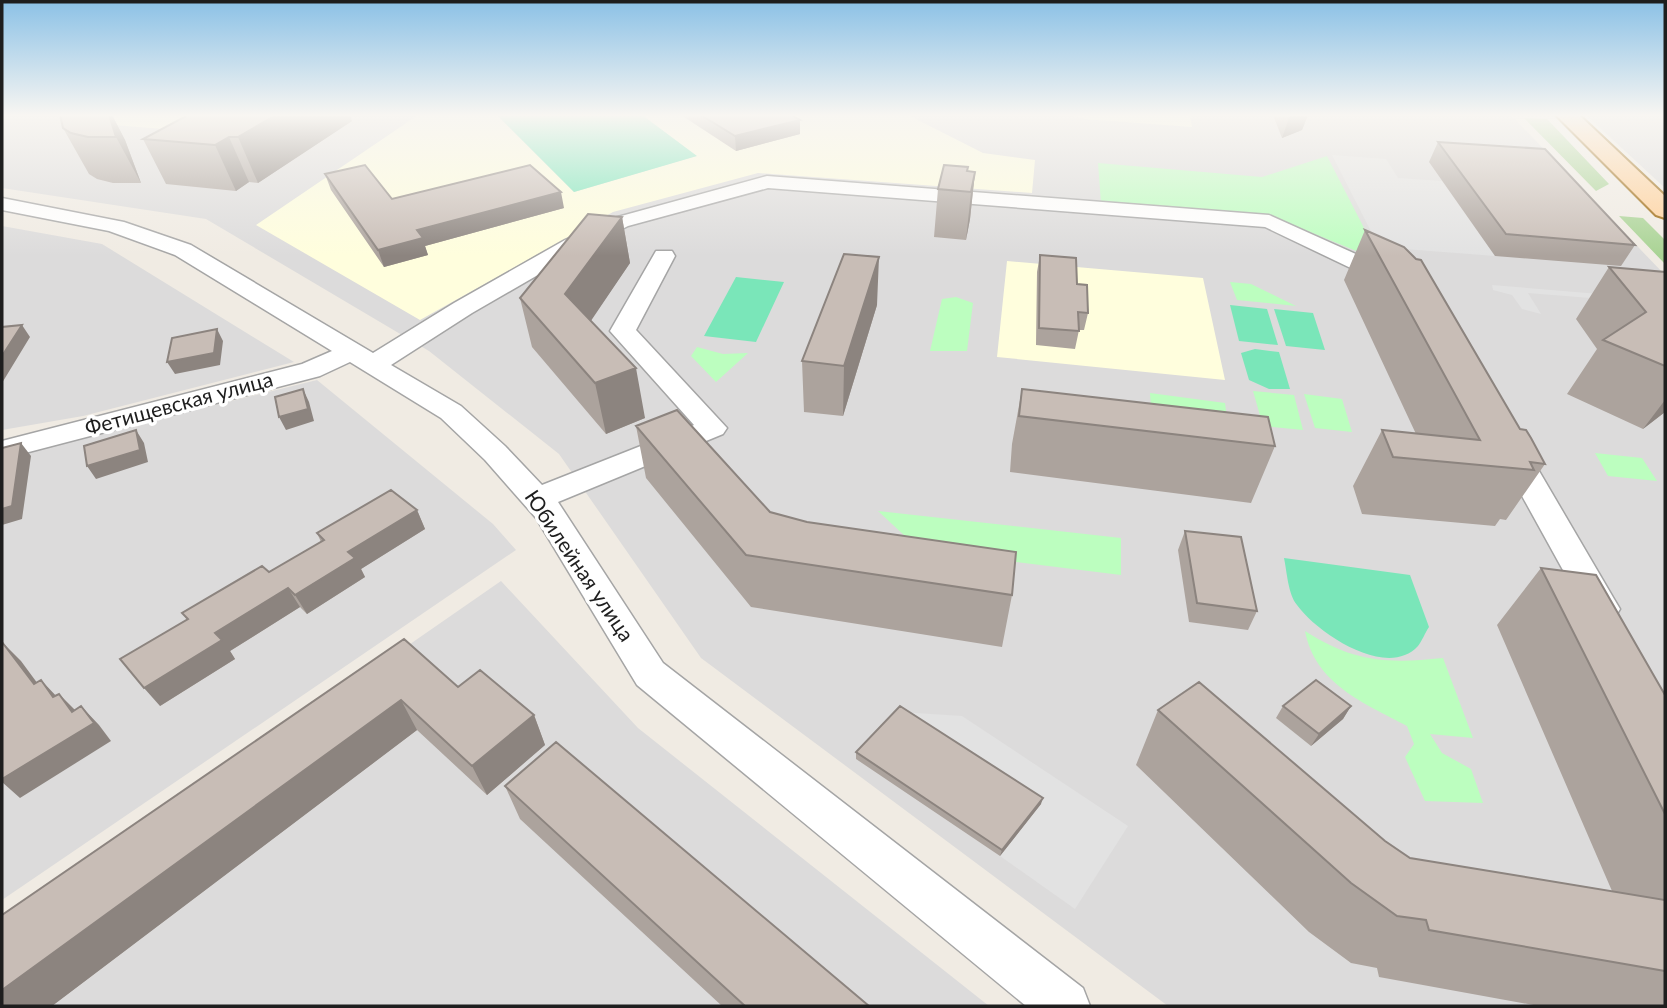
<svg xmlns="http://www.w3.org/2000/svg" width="1667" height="1008" viewBox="0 0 1667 1008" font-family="Lato,sans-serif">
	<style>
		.residential { fill: #dcdbdb }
		.education { fill: #fffedd }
		.forest { fill: #a9d394 }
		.park { fill: #bcfebf }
		.pitch { fill: #7ae6b9 }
		.parking { fill: #e2e2e2 }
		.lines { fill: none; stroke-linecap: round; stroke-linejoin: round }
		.minor-casing { stroke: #a5a5a5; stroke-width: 3 }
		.major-casing { stroke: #986100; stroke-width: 4 }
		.minor { fill: #fff; fill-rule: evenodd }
		.major { fill: #ffd099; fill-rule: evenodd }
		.wall { fill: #aca39d }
		.shaded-wall { fill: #8c847f }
		.building { fill: #c8bdb6; stroke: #8c847f; stroke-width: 2 }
		.labels { text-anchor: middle; stroke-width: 7; stroke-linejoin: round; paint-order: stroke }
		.street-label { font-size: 21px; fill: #1e1e1e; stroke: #fff }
	</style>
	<rect width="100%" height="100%" fill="#f0ebe3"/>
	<path class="residential" d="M2,115H1511L1665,275V1006H1168L701,658L559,454L429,351L206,219L2,188Z
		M1586,115H1665V188Z
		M2,226L102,244L294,362L83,416L2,430Z
		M317,380L493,524L516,550L2,900V457Z
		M501,581L638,728L989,1006H2V927Z"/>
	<path class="education" d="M103,115H260L228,134L87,123Z
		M418,115H497L574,192L696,156L642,115H908L983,153L1035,160L1032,193L758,173L613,212L420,320L256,225Z
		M1070,115H1190L1192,127L1084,119Z
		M1007,261L1203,278L1225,380L997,357Z"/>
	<path class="forest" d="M1524,118L1547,119L1609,184L1596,191Z
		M1619,216L1643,218L1665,240V264Z"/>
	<path class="park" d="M1327,156L1381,261L1268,215L1101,203L1098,163L1262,177Z
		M1230,282L1251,284L1296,306L1237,300Z
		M956,297L973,303L967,351H930L942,299Z
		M697,347L723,354L748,353L716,382L691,356Z
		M1253,391L1294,395L1303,430L1263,426Z
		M1150,393L1225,403L1227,418L1151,408Z
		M1304,394L1342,399L1352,432L1315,428Z
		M1595,453L1642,458L1657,481L1608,476Z
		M878,511L1121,538V575L920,550Z
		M1305,631C1353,662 1387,664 1443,658L1473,738L1430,734L1442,753L1471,769L1483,803L1425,801L1405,757L1414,744L1407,726C1364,703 1315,684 1305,631Z"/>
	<path class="pitch" d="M497,115H642L697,156L574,192Z
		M736,277L784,282L756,342L704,336Z
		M1230,305L1267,309L1278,345L1239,341Z
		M1274,309L1313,313L1325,350L1286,346Z
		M1255,349L1279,352L1290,389H1269L1249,380L1241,353Z
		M1284,558L1410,575L1429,627C1425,633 1422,641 1418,646C1387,680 1317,633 1297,605C1288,594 1287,572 1284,558Z"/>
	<path class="parking" d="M1332,155L1386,159L1398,178L1442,181L1495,256L1379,247Z
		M1492,285L1647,298L1652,303L1528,293L1541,314L1522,309L1512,295L1493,290Z
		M900,712L962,716L1128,826L1075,909L1000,856Z"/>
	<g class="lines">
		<g class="minor-casing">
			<path id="minor" d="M767,176L1269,215L1398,273L1402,278L1398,283H1382L1265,227L768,188L628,226L581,250L472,313L391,365L461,406L505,446L542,485L694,425L610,331L656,251H672L675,256L636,330L727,428L723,434L558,502L663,663L1083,988L1090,1006H1026L637,685L536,518L485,460L441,418L350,362L320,376L2,459V441L302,364L332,351L175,255L109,231L2,210V198L124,222L191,245L373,353L454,303L565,240L614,218Z
				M1510,438L1520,440L1525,447L1614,599L1620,609L1614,619L1602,623L1590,619L1495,447L1500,440Z"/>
		</g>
		<g class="major-casing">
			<path id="major" d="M1556,115H1579L1665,196V218L1656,215Z"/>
		</g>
		<use href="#minor" class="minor"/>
		<use href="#major" class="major"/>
	</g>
	<path class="wall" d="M60,115H112L125,140L141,183H113L97,179L89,174L63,128Z
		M681,115H791L800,120V134L736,151Z
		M1273,115H1308L1302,130L1282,138Z
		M352,121L258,183L249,182L236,191L166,184L143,139Z
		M1438,142L1635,245L1621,266L1495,256L1429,162Z
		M968,167V171L975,172L970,219L966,240L934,237L938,189Z
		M325,174L392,199L564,208L425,246L428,255L384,267L331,190Z
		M622,217L630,263L590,321L645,418L606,434L532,347L520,298Z
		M1365,230L1520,429L1545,464L1506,520L1500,519L1495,526L1362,514L1353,486L1382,430L1416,434L1344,280Z
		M1040,255L1077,284L1088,313L1084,330H1079L1075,349L1036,345L1037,272Z
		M1609,267L1665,272V412L1643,429L1567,394L1597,349L1576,319Z
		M877,305L843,416L804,412L802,361Z
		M1022,389L1275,446L1251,503L1010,472L1012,444Z
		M636,426L770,512L1012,595L1002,647L751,607L646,478Z
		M417,510L425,529L361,569L365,577L307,614L300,607L230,651L235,659L160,706L187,620L182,613L269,572L321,542L317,533Z
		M1185,531L1257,611L1248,630L1189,622L1178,550Z
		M1541,568L1665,695V1006H1539L1379,977L1377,968L1351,963L1309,932L1136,765L1158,710L1385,841L1410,858L1612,891L1497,625Z
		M404,639L458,687L534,715L545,745L487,795L417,730L52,1006H2Z
		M1283,706H1351L1343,719L1311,746L1276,718Z
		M856,752L1041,804L1000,856L856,759Z
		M505,786L869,1006H722L520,819Z"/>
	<path class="shaded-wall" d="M109,115H112L125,140L141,183L116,137Z
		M276,115H350L352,121L258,183L238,137Z
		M1290,115H1308L1302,130L1282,138Z
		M800,120V134L736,151L735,136Z
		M229,137L249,182L236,191L215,145Z
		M975,172L970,219L966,240L971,192Z
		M561,192L564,208L425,246L428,255L384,267L378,250L417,230Z
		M622,217L630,263L576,343L565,294Z
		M879,257L877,305L843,416L844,366Z
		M22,325L30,337L2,383V356Z
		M217,329L223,341L220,365L175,374L167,362Z
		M636,368L645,418L606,434L595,383Z
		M303,389L309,402L314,421L286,430L279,417Z
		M1665,400V412L1643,429Z
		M136,430L144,443L148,462L96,479L87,466Z
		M21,443L31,456L22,519L2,525V509Z
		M417,510L425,529L361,569L365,577L307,614L295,595L348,552Z
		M288,588L300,607L230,651L235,659L160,706L144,688L215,633Z
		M2,642L21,661L52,703L34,684Z
		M41,680L59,699L53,697Z
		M59,694L77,712L81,706L99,725L111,741L20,798L2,782V779L72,712Z
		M401,700L417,730L52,1006H2V990Z
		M1351,706L1343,719L1311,746L1319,734Z
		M534,715L545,745L487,795L472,766Z
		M1043,798L1041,804L1000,856L1002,850Z"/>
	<path class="building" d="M60,115H109L116,137H88L71,133L63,128Z
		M188,115H276L238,137H229L215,145L143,139Z
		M701,115H791L800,120L735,136Z
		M1438,142L1545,149L1635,245L1506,234Z
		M365,165L392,199L530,165L561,192L417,230L423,238L378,250L325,174Z
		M944,165L968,167L967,171L975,172L971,192L938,189Z
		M588,214L622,217L565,294L636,368L595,383L520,298Z
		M1365,230L1404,247L1416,259L1421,260L1520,429L1526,430L1531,438L1545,464L1530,462L1534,470L1393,457L1382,430L1480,440Z
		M844,254L879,257L844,366L802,361Z
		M1040,255L1076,258L1077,284L1087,285L1088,313L1078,312L1079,331L1039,328Z
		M1609,267L1665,272V366L1603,340L1646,312Z
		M22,325L2,356V327Z
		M217,329L214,353L167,362L172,338Z
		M303,389L308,409L279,417L275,397Z
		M1022,389L1268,417L1275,446L1019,416Z
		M677,410L770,512L807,522L1016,552L1012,595L746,555L636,426Z
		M136,430L140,450L87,466L84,446Z
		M21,443L12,506L2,509V448Z
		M391,490L417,510L348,552L355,558L295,595L288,588L215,633L222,640L144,688L120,659L188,619L182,613L262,566L269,572L324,540L317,533Z
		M1185,531L1241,537L1257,611L1197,603Z
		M1541,568L1596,575L1665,695V814Z
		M404,639L458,687L480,670L534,715L472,766L401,700L2,990V915Z
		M2,642L34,684L41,680L53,697L59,694L72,712L81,706L94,723L2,779Z
		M1316,680L1351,706L1319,734L1283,706Z
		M1199,682L1385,841L1410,858L1665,900V971L1429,930L1426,920L1397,916L1351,883L1158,710Z
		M900,706L1043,798L1002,850L856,752Z
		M556,742L869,1006H745L505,786Z"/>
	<linearGradient id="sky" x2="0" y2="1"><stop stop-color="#8bc1e6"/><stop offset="0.45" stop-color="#f8f6f2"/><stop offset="1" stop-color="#f8f6f2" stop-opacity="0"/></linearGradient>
	<rect width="1667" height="256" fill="url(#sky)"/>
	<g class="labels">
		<g class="street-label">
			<text transform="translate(179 404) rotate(-15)" y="7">Фетищевская улица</text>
			<text transform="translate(579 566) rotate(56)" y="7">Юбилейная улица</text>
		</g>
	</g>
	<rect width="1667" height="1008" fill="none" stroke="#1e1e1e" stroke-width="7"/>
</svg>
